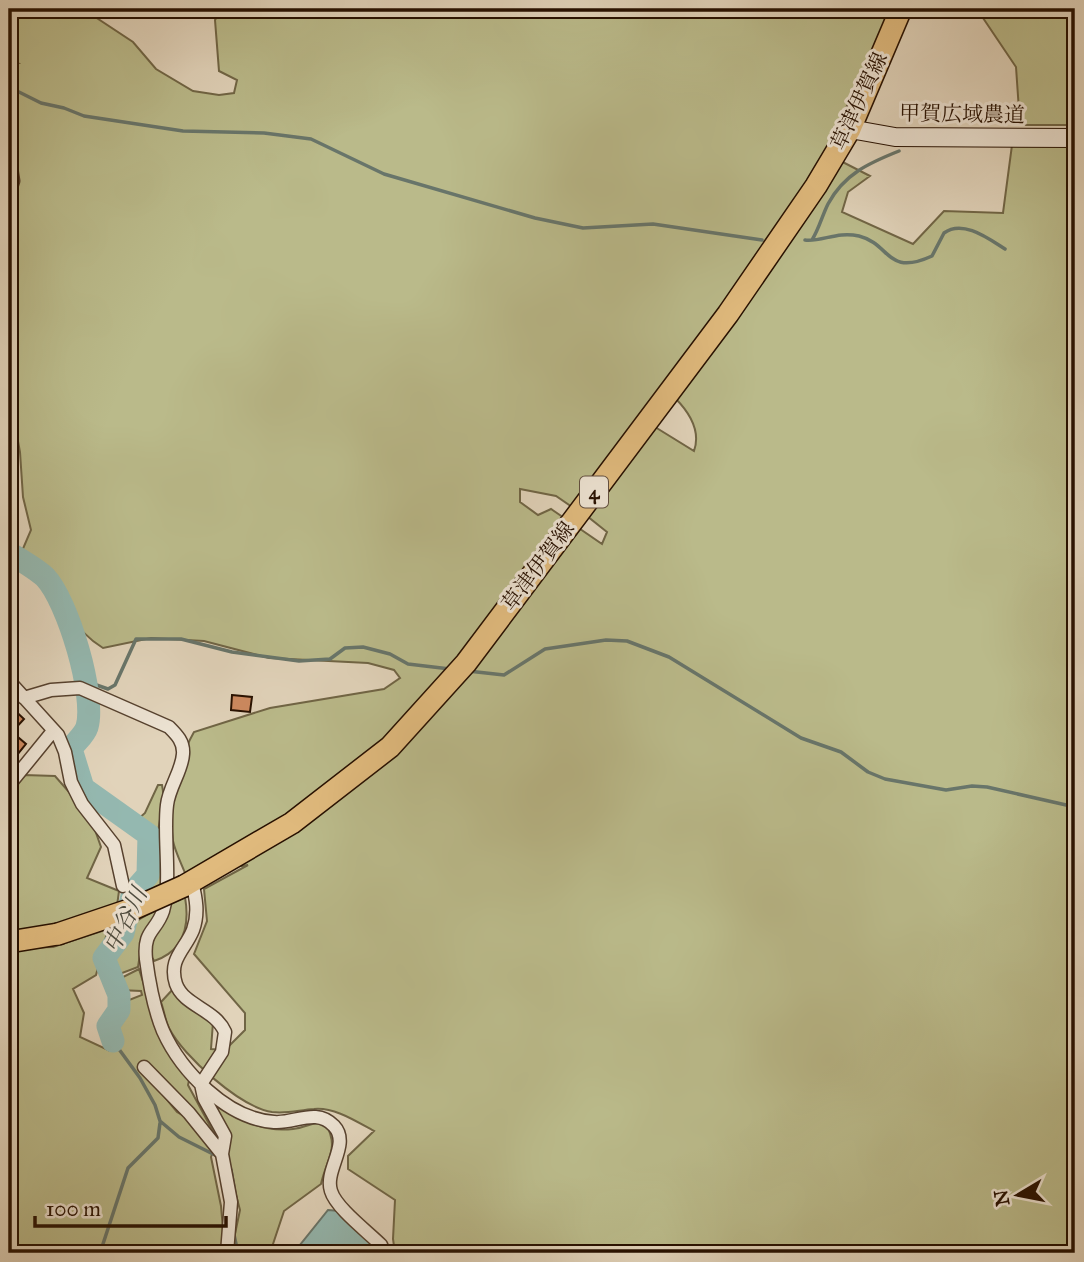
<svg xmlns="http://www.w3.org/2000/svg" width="1084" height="1262" viewBox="0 0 1084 1262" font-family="'IM FELL Great Primer','Noto Serif JP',serif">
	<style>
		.green { fill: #baba8a; stroke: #706545; stroke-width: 2; fill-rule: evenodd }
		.water { fill: #94b8b0; stroke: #68756a; stroke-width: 2 }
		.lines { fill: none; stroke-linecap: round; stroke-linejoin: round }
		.stream { stroke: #68756a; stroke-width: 3.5 }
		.river { stroke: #94b8b0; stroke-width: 23 }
		.building { fill: #cd8a60; stroke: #271000; stroke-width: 2 }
		.street-casing { stroke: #56412e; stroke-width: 15 }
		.secondary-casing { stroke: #271000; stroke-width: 20 }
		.primary-casing { stroke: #271000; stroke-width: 24 }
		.street { stroke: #ece2d2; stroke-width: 12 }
		.secondary { stroke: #ece2d2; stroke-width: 18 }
		.primary { stroke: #e0ba7d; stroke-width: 21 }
		.primary-bridge-casing { stroke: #271000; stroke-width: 24; stroke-linecap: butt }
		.primary-bridge { stroke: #e0ba7d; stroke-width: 21 }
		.labels { text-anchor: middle; stroke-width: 6; stroke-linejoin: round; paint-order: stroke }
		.shield { fill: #ece2d2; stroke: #624f3f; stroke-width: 2 }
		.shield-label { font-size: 19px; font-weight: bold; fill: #271000 }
		.street-label { font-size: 21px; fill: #271000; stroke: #ece2d2 }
		.water-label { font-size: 23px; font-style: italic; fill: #4d4b3e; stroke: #ece2d2 }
	</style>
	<rect width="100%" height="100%" fill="#e1d3ba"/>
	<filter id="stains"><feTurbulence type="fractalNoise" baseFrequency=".00286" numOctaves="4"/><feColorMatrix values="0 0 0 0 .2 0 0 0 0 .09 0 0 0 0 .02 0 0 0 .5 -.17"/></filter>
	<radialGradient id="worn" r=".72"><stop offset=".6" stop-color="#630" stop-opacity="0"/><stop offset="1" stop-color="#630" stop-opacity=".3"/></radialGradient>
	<path class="green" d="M9,9H83L133,42L156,69L193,91L219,95L234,93L237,80L219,71L215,20L222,9L252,18L260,16L261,9H892L825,153L870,176L848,192L842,212L913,244L944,211L1003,213L1012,145H1075V1253H395L393,1239L395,1200L348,1169V1156L374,1131C357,1122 335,1107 314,1109C299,1110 287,1114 272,1112C240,1107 183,1056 169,1028C165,1020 164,1010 161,1002L174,988L213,1022L211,1049L225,1050L245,1030V1013L194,954L207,921L204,889L248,865L185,873C181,863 175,851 173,841C168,807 177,762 194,732L270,708L384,689L400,678L394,670L368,663L269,658L204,641L151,638L103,648C80,634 70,615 52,596C35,578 32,583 19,558L31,530L23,497L20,452L9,392V64L18,63L9,58ZM675,398C689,412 701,431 694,451L655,427L587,516L607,532L602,544L551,509L538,515L520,502V489L556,496L575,509Z
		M977,9H1075V125H1020L1016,67Z
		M24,775L55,776L90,816L101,847L87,878L119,891L117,906L21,948L53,947L108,929L96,975L73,989L84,1013L80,1037L108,1050L110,1024L119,1021V1004L142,995L141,991L119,990L117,980L139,969L160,1036L190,1076L188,1085L221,1146L142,1069L177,1112L196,1123L214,1149L211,1157L221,1206L225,1253H9V794Z
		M158,785H162C166,803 159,817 158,834C157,850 161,869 161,885L139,895C145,866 153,847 136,821L145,813Z
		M185,897C190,926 184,951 154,961L149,952L166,906Z
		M159,909L143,935L138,967L117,975C110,938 127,923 159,909Z
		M209,1094C231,1117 260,1133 293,1129C305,1128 312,1122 325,1122C340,1149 327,1157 321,1184L284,1211L270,1253H231L240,1210Z"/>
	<path class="water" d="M328,1210L340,1211L380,1253H299L300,1245Z"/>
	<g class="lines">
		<path class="stream" d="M9,87L41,103L64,108L84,116L183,131L264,133L311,139L384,174L535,218L583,228L653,224L762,240
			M805,240C822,242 837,231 859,236C891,244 886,277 932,256L944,233C963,219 989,239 1005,249
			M812,240C819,229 822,216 828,204C844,174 869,163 899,151
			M468,671L504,675L545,649L606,640L627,641L669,657L801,738L841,752L868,772L885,779L946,790L972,786L987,787L1075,807
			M85,681L108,689L115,685L136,639H181L232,652L299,661L330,659L345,648L363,647L390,654L408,664L450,669
			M113,1041L140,1078L155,1105L160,1121L179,1137L219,1157
			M231,1170L236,1200
			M234,1235L238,1253
			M100,1253L128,1168L158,1138L160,1123
			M282,1253L298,1250"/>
		<path class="river" d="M9,553C21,560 35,568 45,577C68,601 96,696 87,727C84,736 75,742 71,749L83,788L149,835L148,875L133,892L123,933L104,958L119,995V1010L108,1026L113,1041"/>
	</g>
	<path class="building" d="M232,695L252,697L250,712L231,710Z
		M9,705L24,719L12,732L26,744L9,765Z"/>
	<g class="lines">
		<g class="street-casing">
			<path id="street" d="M9,156L13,181L9,193
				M9,681L58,735L65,752L71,782L82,804L114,845L123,886
				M24,698L51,690L80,688L169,727C177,735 184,742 183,754C182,771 169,787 167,805C163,837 172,880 163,911C156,932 143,930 146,959C149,982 154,1009 163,1031C181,1071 227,1119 274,1122C295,1124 316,1107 334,1126C351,1144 324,1170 331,1191C336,1208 368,1232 381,1245L384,1253
				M9,785L53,731
				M192,882C196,898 199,913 193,930C185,950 168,959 176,984C184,1006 215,1009 225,1032L222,1052L201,1084L204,1098L225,1136L222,1154L231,1202L227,1253
				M144,1067L189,1113L222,1154"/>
		</g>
		<g class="secondary-casing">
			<path id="secondary" d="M850,129L895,137L1075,138"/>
		</g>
		<g class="primary-casing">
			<path id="primary" d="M184,886L292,823L390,747L466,663L728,314L816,186L850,129L901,9
				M9,942L58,934"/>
		</g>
		<use href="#street" class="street"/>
		<use href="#secondary" class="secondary"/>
		<use href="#primary" class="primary"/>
		<g class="primary-bridge-casing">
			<path id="primary-bridge" d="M58,934L135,908L184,886"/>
		</g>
		<use href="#primary-bridge" class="primary-bridge"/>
	</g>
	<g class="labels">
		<rect class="shield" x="580" y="476.5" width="28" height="31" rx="5"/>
		<g class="shield-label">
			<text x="594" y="499">4</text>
		</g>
		<g class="street-label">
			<text transform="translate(859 101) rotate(-65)" y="7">草津伊賀線</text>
			<text transform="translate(962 114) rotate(1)" y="7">甲賀広域農道</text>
			<text transform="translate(538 566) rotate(-53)" y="7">草津伊賀線</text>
		</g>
		<g class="water-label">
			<text transform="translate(125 920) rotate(-64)" y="8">中谷川</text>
		</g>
	</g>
	<rect width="1084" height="1262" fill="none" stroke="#e1d3ba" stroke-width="35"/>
	<rect x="10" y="10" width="1063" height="1241" fill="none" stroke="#271000" stroke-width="3.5"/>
	<rect x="18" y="18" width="1049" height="1227" fill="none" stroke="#271000" stroke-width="2"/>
	<g transform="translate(1018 1195) rotate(260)" stroke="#ece2d2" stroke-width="5" paint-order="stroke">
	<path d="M0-5L12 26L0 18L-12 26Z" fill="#271000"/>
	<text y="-10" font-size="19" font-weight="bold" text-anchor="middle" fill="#271000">N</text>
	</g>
	<path d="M35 1216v10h191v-10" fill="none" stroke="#271000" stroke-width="3.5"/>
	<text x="46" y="1216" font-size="21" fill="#271000" stroke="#ece2d2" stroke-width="5" paint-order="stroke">100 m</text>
	<rect width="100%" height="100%" filter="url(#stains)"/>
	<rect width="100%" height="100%" fill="url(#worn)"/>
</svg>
